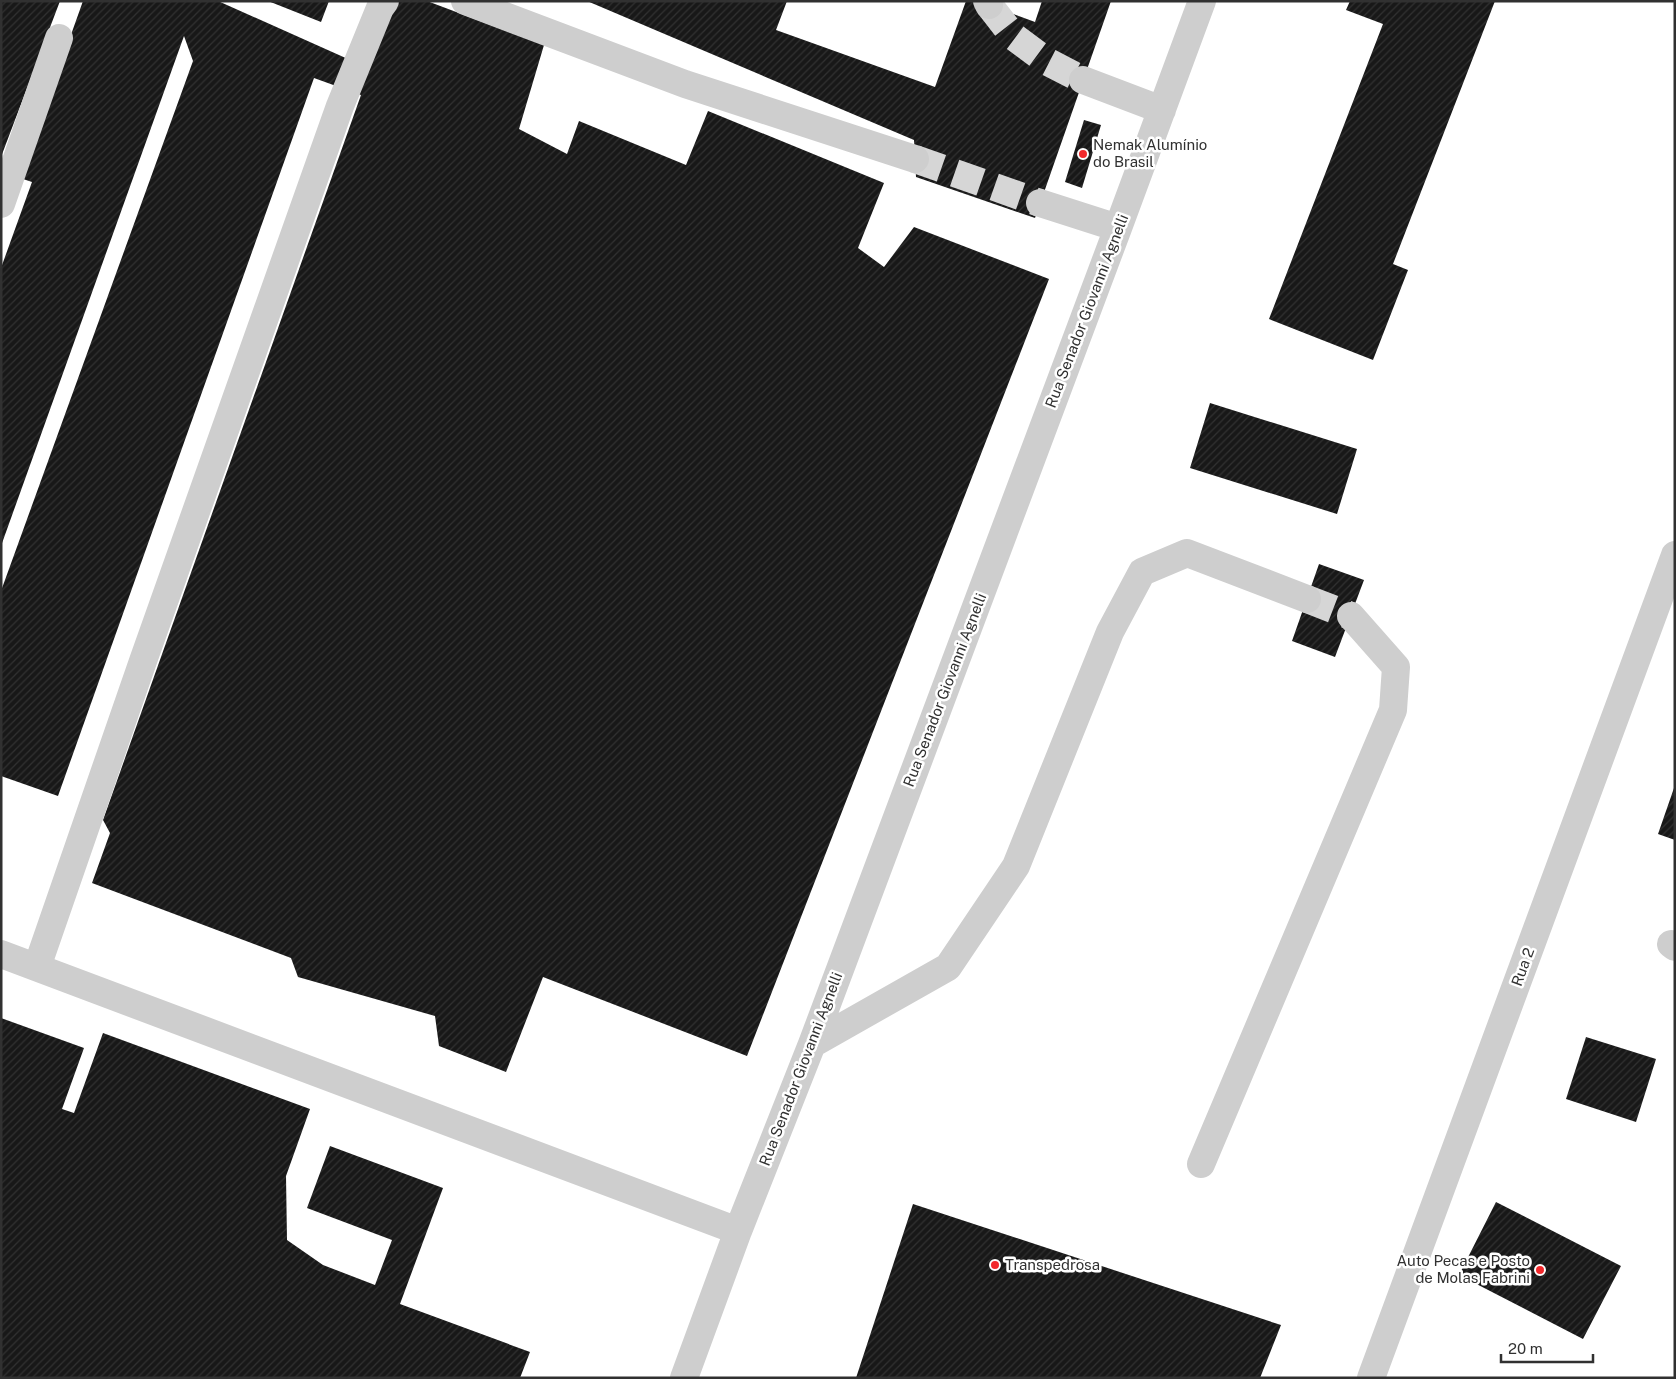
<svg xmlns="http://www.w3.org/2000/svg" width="1676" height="1379" viewBox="0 0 1676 1379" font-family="'Public Sans',sans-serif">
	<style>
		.building { fill: url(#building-hatch) }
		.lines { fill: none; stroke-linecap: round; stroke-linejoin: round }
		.minor-tunnel { stroke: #d6d6d6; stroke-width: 28; stroke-dasharray: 28 14; stroke-linecap: butt }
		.minor { stroke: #cecece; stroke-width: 28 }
		.poi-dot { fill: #f2282b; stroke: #fff; stroke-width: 2 }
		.labels { text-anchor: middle; stroke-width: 5; stroke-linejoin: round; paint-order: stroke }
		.poi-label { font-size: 15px; fill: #313131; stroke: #fff; text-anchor: start }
		.street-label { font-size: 15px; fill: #313131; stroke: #fff }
	</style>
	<defs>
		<pattern id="building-hatch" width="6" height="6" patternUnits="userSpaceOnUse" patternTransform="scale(1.25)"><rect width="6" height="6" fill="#181818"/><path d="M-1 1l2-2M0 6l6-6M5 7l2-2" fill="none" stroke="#313131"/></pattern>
	</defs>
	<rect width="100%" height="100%" fill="#fff"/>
	<path class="building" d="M1,1H60L1,157Z
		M83,1H218L368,68L397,1H427L544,45L519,129L567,154L579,121L686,165L708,111L884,183L858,248L884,267L914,227L1049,279L747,1056L543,977L506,1072L439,1046L435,1016L298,977L291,958L92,883L110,833L103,820L361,95L314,78L58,796L1,776V591L193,61L184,36L1,546V268L32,182L20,178Z
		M268,1H329L321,22Z
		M587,1H787L776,30L935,87L966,1H978L1035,22L1042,1H1111L1035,218L916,177L914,140Z
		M1350,1H1495L1393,264L1408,270L1373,360L1269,319L1383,24L1346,10Z
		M1084,120L1101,125L1082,188L1065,182Z
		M1210,403L1357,449L1337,514L1190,468Z
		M1319,564L1364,580L1335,657L1292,641Z
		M1674,788H1675V840L1658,834Z
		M1,1018L84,1048L62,1109L74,1113L103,1033L310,1109L286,1176L287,1240L323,1265L375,1285L392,1240L307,1208L330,1146L443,1188L400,1304L530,1352L520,1378H1Z
		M1586,1037L1656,1059L1636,1122L1566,1099Z
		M1496,1202L1621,1266L1583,1339L1459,1275Z
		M913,1204L1281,1325L1260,1378H856Z"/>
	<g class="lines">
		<path class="minor-tunnel" d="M989,5L1014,37L1048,62L1083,80
			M915,159L1040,203
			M1307,599L1351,616"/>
		<path class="minor" d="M465,1L685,84L915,159
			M987,1L989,5
			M1083,80L1162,110
			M1040,203L1118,228
			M1,204L59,38
			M1671,944L1675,947
			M1,954L738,1231
			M37,967L143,661L340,106L380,8L385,1
			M812,1044L948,967L1016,866L1110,632L1142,572L1187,553L1307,599
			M1201,1164L1393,710L1396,667L1351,616
			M684,1378L738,1231L812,1044L1118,228L1202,1
			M1371,1378L1675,555"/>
	</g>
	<g class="poi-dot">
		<circle cx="1083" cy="154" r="5"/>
		<circle cx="995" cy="1265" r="5"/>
		<circle cx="1540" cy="1270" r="5"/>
	</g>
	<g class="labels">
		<g class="poi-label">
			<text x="1093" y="150">Nemak Alumínio<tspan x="1093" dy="17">do Brasil</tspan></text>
			<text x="1530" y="1266" text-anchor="end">Auto Pecas e Posto<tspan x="1530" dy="17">de Molas Fabrini</tspan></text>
			<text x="1005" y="1270">Transpedrosa</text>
		</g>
		<g class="street-label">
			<text transform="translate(1087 311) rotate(-69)" y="5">Rua Senador Giovanni Agnelli</text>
			<text transform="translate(945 690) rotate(-69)" y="5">Rua Senador Giovanni Agnelli</text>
			<text transform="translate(1523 967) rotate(-70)" y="5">Rua 2</text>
			<text transform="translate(801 1069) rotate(-69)" y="5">Rua Senador Giovanni Agnelli</text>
		</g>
	</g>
	<rect width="1676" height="1379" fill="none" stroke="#313131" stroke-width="5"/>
	<path d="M1501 1354v8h92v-8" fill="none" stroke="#313131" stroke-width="2.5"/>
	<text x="1508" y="1354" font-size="15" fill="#313131" stroke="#ffffff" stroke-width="4" paint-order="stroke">20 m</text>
</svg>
